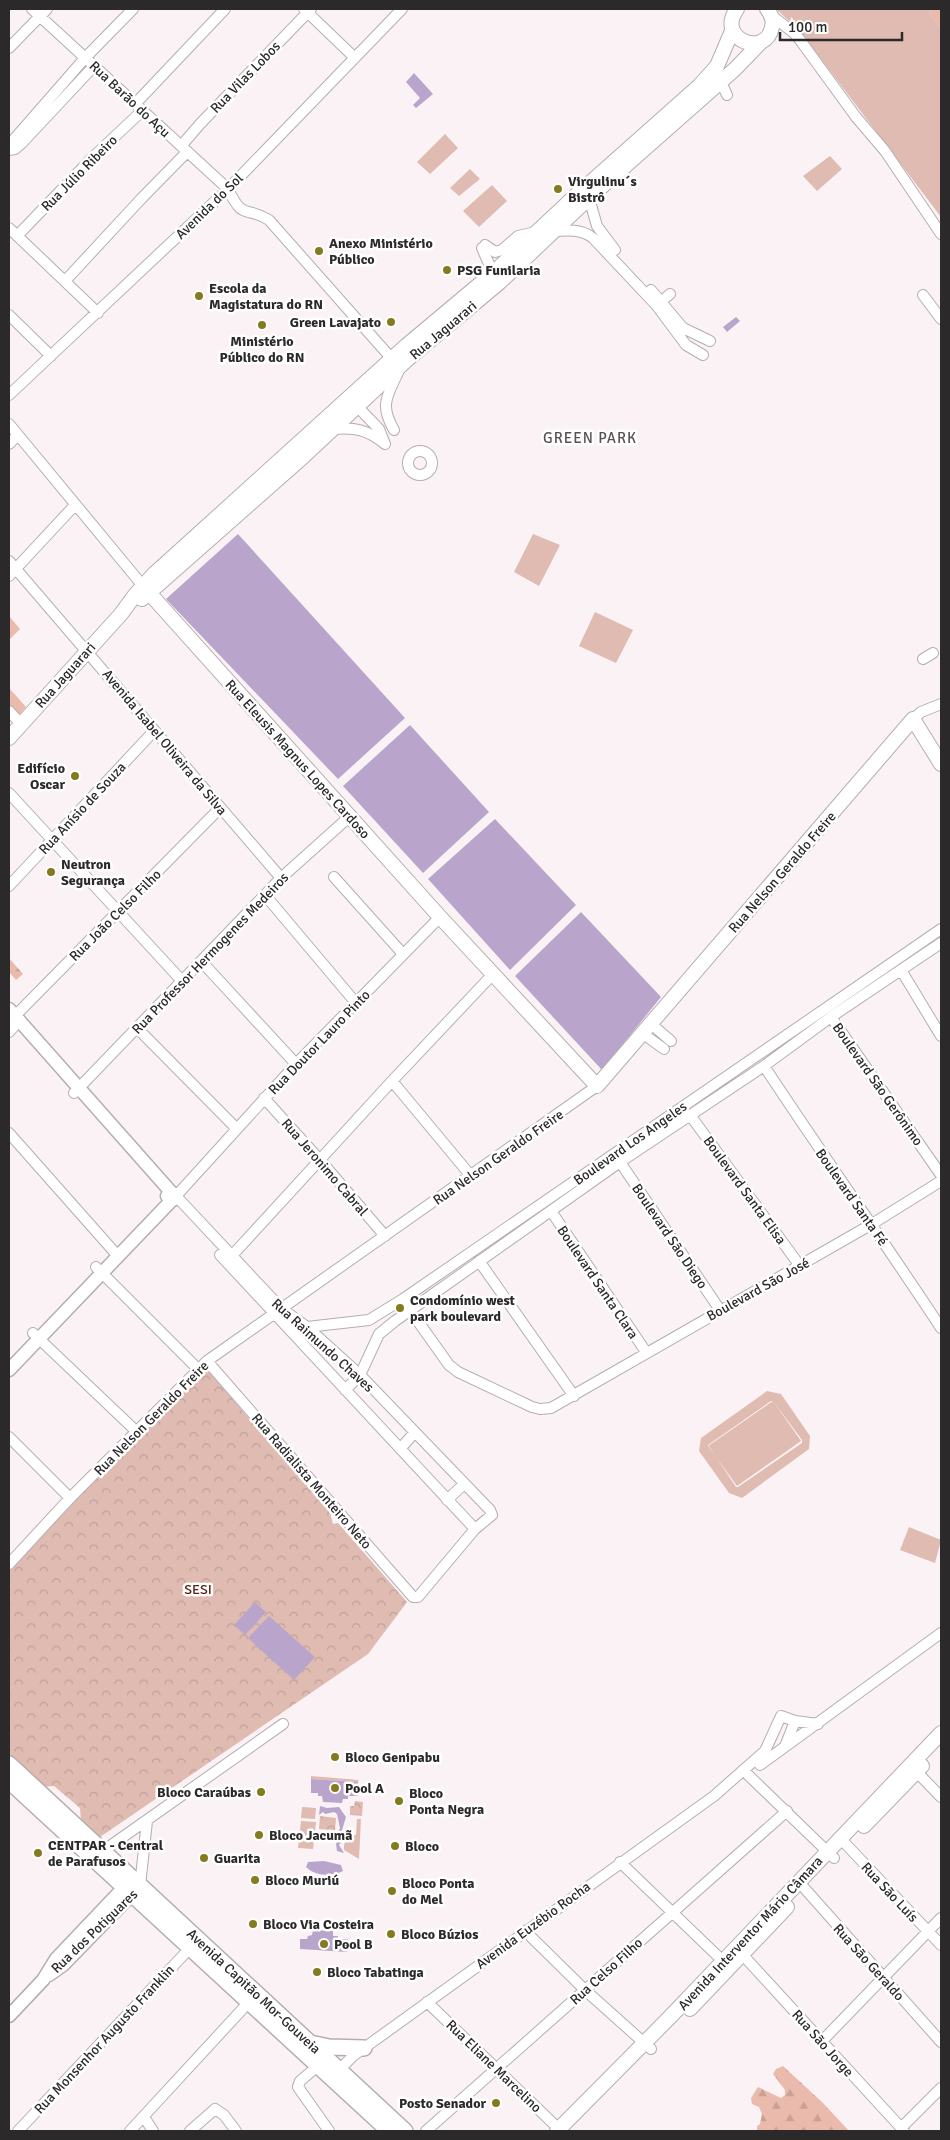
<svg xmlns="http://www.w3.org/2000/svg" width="950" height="2140" viewBox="0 0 950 2140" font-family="Signika,sans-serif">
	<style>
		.green { fill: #dfbbb1; fill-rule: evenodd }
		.forest { fill: url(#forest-firs) }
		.park { fill: url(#park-crowns) }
		.water { fill: #b9a5cc }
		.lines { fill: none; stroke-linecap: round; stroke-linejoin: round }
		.minor-casing { stroke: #b6adb0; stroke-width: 12 }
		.tertiary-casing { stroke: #b6adb0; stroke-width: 15 }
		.secondary-casing { stroke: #b6adb0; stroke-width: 16 }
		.primary-casing { stroke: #b6adb0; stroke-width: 18 }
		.minor { stroke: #fff; stroke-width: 10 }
		.tertiary { stroke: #fff; stroke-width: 12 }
		.secondary { stroke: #fff; stroke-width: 14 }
		.primary { stroke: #fff; stroke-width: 15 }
		.poi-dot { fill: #847b20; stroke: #fff; stroke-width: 2 }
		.labels { text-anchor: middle; stroke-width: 5; stroke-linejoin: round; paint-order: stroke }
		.street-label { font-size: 14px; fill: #2c292a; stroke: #fff }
		.poi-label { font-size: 14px; font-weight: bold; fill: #2c292a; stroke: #fff; text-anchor: start }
		.park-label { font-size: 14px; fill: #5b2110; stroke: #fff }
		.neighbourhood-label { font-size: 15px; letter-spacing: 1px; fill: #585154; stroke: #fff }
	</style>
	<defs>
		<pattern id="forest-firs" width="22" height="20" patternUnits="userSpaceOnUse" patternTransform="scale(1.25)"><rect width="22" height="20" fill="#eabaac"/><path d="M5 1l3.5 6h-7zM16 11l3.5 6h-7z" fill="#c9a094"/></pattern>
		<pattern id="park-crowns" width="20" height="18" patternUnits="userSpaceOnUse" patternTransform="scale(1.25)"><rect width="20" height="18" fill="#dfbbb1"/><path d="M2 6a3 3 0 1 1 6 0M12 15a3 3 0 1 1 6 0" fill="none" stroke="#c0a198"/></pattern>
	</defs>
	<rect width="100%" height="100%" fill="#fbf2f5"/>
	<path class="green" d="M776,9H930L931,16L941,29V217L799,30Z
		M445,134L458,148L430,174L417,162Z
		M830,156L842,169L817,191L803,176Z
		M470,169L480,179L459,196L450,188Z
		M492,185L507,201L479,227L463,211Z
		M533,534L560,545L539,586L514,572Z
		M595,612L633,630L616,663L579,646Z
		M767,1391L781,1394L810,1436L809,1449L742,1498L729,1493L699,1451L701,1438ZM771,1401H773L708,1446L737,1486L801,1441L773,1401L802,1440V1443L738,1487H736L708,1445Z
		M909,1527L941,1540L935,1563L900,1550Z
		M311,1776L359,1780L358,1782L311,1779Z
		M302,1807L316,1808L315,1819L301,1818Z
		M357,1819H361L359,1859L344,1850V1845L348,1835H356Z
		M301,1821L316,1822L313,1849L298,1848Z"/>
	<path class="forest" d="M930,9H941V29L931,16Z
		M9,616L20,629L9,640Z
		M9,688L26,707L18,716L9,706Z
		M9,958L23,974L16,980L9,972Z
		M783,2066L823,2103L849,2131H757V2126L760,2124L762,2114L759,2107L752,2104L751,2098L758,2087L781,2098L785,2095V2090L773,2074L776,2069Z"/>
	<path class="park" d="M205,1367L330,1513L333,1524L338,1523L407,1602L368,1654L100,1837L81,1821L80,1808L54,1786L42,1787L9,1756V1569Z
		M355,1801L363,1802L362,1816L350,1815V1806H354Z
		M320,1816L336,1818L335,1830L319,1829Z"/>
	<path class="water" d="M414,73L433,94L416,108L413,105L420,98L406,82Z
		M736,317L740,321L727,332L723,327Z
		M238,534L405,718L338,779L166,599Z
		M410,725L489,812L423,873L343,786Z
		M495,819L576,905L510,970L428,879Z
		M581,912L661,997L602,1070L515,976Z
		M255,1602L266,1612L245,1635L234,1625Z
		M269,1616L315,1657L294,1680L248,1638Z
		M311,1779L358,1782V1796H348V1799H343L342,1803L323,1802L322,1796H318V1793H311Z
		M320,1806L327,1808L339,1807L346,1817L342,1830L344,1839L339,1845L344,1853L337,1851L336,1844L341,1835L338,1833L340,1828L337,1814L334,1812L325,1814L323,1812L319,1815Z
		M324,1861L341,1865L343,1871C331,1877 315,1876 306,1867L308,1862Z
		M313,1930L333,1931V1936H338V1939H348L347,1952L300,1949V1939H307L308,1936L312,1935Z"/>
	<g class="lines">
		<g class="minor-casing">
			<path id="minor" d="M32,9L228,189C244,222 245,205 269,220L392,359
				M304,9L355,58
				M771,15L794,33L800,40L856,117L885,151L941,234
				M9,48L47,9
				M721,82L727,95
				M135,104L225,9
				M9,145L85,58L133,9
				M181,146L200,124L311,9
				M9,150L15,149L22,143L94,66
				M589,198L597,226L615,250
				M9,228L98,313
				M554,231C567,230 582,229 593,238L657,306L686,345L703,355
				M17,236L93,157L142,111
				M485,245L495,252L502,250L518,236L536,232
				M482,248L493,273
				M65,281L141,199L187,152
				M651,290L683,328L710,341
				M923,295L941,319
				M657,305L670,294
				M9,315L51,356
				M9,395L228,189L402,9
				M353,402L379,429L385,444
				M9,424L143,586
				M334,429C355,427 368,430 385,444
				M394,430C378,403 389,394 400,368
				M9,444L18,435
				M408 463a12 12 0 1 1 24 0a12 12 0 1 1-24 0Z
				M9,561L281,878
				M9,576L75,505
				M923,659L933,653
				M9,711L21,724
				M913,719L921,712L941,704
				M9,793L183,982
				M334,877L403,954
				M9,886L154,731
				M265,895L356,1003
				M202,962L296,1064
				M901,970L941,1036
				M831,1017L941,1175
				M10,1021L220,808
				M650,1023L671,1041
				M138,1029L236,1128
				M9,1032L20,1020
				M642,1033L664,1049
				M764,1066C822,1154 883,1240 941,1328
				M392,1081L471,1176
				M74,1093L281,878L349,817
				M264,1098L320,1160L385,1236
				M690,1115L800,1266
				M9,1133L117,1255
				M620,1162L720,1310
				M176,1196L281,1308L307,1327L360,1375L490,1510L492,1515L475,1529L418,1597H413L207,1361
				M176,1196L296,1064L440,917
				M551,1211L646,1352
				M220,1255L475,1529
				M227,1261L392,1081L493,974
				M479,1261L574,1396
				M96,1267L198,1369
				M407,1306L449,1365L458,1372L532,1407L540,1409L551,1408L872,1224L941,1181
				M307,1327L369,1320L403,1299L941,929
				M33,1333L137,1432
				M345,1390L360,1375L379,1334L395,1321L620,1162L764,1066L831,1017L941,943
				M9,1437L70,1498
				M400,1449L415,1432
				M447,1500L464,1484
				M9,1564L70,1498L207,1361L597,1086
				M786,1744L795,1721
				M760,1765L941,1633
				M912,1767L941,1797
				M743,1770L834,1858
				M840,1838L941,1945
				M103,1851L283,1724
				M620,1862L727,1965
				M798,1881L941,2042
				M140,1886L147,1821
				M525,1931L585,1990L651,2049
				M742,1954L904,2131
				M427,2002L561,2131
				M822,2041L941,1918
				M318,2066L300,2081L298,2087L329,2131
				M339,2070L353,2056L714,1796L765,1751L781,1716L795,1721L818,1724
				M144,2117L153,2131
				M901,2128L941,2088
				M18,2131L190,1948
				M130,2131L249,2002
				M190,2131L215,2109L224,2115L236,2131
				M426,2131L787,1811"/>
		</g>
		<g class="tertiary-casing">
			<path id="tertiary" d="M9,1009L171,1192L175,1194V1199L171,1201L167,1196L171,1192
				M9,1370L171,1201
				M49,1975L63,1965L138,1888
				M9,2016L43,1980L56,1959L131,1880"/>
		</g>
		<g class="secondary-casing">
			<path id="secondary" d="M737,9C715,39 766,59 772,27C774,20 771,14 767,9
				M143,586L440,917L597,1086L913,719L941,764
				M142,599L304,456L409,358L500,282L589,198L735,69L762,41
				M9,738L121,614L135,595L153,575L407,345L493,273L573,198L699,86L717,66L732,31
				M864,1826L922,1766
				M690,2009L787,1907
				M557,2131L670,2017L941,1733"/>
		</g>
		<g class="primary-casing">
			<g id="primary">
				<path id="s1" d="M9,1764L405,2131"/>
				<path d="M9,1781L389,2131"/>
				<path d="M310,2043L329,2047L364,2048"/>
			</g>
		</g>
		<use href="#minor" class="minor"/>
		<use href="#tertiary" class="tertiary"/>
		<use href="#secondary" class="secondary"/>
		<use href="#primary" class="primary"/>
	</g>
	<g class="poi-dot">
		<circle cx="558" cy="189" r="5"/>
		<circle cx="319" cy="251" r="5"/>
		<circle cx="447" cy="270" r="5"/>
		<circle cx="199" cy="296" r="5"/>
		<circle cx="391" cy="322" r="5"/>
		<circle cx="262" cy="325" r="5"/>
		<circle cx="75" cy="776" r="5"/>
		<circle cx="51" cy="872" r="5"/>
		<circle cx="400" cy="1308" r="5"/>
		<circle cx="335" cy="1757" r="5"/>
		<circle cx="335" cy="1788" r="5"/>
		<circle cx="261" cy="1792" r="5"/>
		<circle cx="399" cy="1801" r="5"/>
		<circle cx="259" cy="1835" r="5"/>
		<circle cx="395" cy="1846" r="5"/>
		<circle cx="38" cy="1853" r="5"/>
		<circle cx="204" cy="1858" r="5"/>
		<circle cx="255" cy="1880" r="5"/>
		<circle cx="392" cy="1891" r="5"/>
		<circle cx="253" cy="1924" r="5"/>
		<circle cx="391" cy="1934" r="5"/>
		<circle cx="324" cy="1944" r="5"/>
		<circle cx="317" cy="1972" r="5"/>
		<circle cx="496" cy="2103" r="5"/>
	</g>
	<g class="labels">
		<g class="street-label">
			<text transform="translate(245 77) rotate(-46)" y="5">Rua Vilas Lobos</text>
			<text transform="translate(130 99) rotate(43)" y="5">Rua Barão do Açu</text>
			<text transform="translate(79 173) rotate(-45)" y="5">Rua Júlio Ribeiro</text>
			<text transform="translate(209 206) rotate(-44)" y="5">Avenida do Sol</text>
			<text transform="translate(443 330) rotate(-40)" y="5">Rua Jaguarari</text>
			<text transform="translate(65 675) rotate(-48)" y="5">Rua Jaguarari</text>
			<text transform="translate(165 742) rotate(50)" y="5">Avenida Isabel Oliveira da Silva</text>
			<text transform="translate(298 759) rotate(48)" y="5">Rua Eleusis Magnus Lopes Cardoso</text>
			<text transform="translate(82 808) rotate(-47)" y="5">Rua Anísio de Souza</text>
			<text transform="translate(782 872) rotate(-49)" y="5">Rua Nelson Geraldo Freire</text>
			<text transform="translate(115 915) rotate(-45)" y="5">Rua João Celso Filho</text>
			<text transform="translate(210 953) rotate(-46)" y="5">Rua Professor Hermogenes Medeiros</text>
			<text transform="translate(319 1042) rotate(-46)" y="5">Rua Doutor Lauro Pinto</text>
			<text transform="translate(878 1084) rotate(55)" y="5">Boulevard São Gerônimo</text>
			<text transform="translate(630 1143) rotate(-35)" y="5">Boulevard Los Angeles</text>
			<text transform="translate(498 1157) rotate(-35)" y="5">Rua Nelson Geraldo Freire</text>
			<text transform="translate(325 1167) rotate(49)" y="5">Rua Jeronimo Cabral</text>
			<text transform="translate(745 1190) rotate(54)" y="5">Boulevard Santa Elisa</text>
			<text transform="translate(852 1197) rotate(55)" y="5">Boulevard Santa Fé</text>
			<text transform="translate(670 1236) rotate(56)" y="5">Boulevard São Diego</text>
			<text transform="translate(598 1282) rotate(56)" y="5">Boulevard Santa Clara</text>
			<text transform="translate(758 1289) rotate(-29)" y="5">Boulevard São José</text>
			<text transform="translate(323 1345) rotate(42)" y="5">Rua Raimundo Chaves</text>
			<text transform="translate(151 1418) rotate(-45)" y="5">Rua Nelson Geraldo Freire</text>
			<text transform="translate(312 1481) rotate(49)" y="5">Rua Radialista Monteiro Neto</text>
			<text transform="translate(890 1892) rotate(47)" y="5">Rua São Luís</text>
			<text transform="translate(533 1925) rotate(-36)" y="5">Avenida Euzébio Rocha</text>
			<text transform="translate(94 1931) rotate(-44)" y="5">Rua dos Potiguares</text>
			<text transform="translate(750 1933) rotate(-47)" y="5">Avenida Interventor Mário Câmara</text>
			<text transform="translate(869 1962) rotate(48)" y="5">Rua São Geraldo</text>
			<text transform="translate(606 1971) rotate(-42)" y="5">Rua Celso Filho</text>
			<text dy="5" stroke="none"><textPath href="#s1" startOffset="334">Avenida Capitão Mor-Gouveia</textPath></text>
			<text transform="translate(104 2039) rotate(-47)" y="5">Rua Monsenhor Augusto Franklin</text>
			<text transform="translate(823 2043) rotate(48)" y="5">Rua São Jorge</text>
			<text transform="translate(494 2066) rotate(44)" y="5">Rua Eliane Marcelino</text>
		</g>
		<g class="poi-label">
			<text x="568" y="186">Virgulinu´s<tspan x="568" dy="16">Bistrô</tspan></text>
			<text x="329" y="248">Anexo Ministério<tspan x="329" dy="16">Público</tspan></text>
			<text x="457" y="275">PSG Funilaria</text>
			<text x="209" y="293">Escola da<tspan x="209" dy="16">Magistatura do RN</tspan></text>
			<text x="381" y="327" text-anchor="end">Green Lavajato</text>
			<text x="262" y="346" text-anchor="middle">Ministério<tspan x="262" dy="16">Público do RN</tspan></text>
			<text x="65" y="773" text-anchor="end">Edifício<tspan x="65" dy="16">Oscar</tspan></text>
			<text x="61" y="869">Neutron<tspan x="61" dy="16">Segurança</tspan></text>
			<text x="410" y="1305">Condomínio west<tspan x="410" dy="16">park boulevard</tspan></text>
			<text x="345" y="1762">Bloco Genipabu</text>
			<text x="345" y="1793">Pool A</text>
			<text x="251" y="1797" text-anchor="end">Bloco Caraúbas</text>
			<text x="409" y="1798">Bloco<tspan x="409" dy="16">Ponta Negra</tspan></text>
			<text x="269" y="1840">Bloco Jacumã</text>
			<text x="48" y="1850">CENTPAR - Central<tspan x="48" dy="16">de Parafusos</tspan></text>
			<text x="405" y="1851">Bloco</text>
			<text x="214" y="1863">Guarita</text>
			<text x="265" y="1885">Bloco Muriú</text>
			<text x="402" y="1888">Bloco Ponta<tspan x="402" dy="16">do Mel</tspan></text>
			<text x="263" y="1929">Bloco Via Costeira</text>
			<text x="401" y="1939">Bloco Búzios</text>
			<text x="334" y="1949">Pool B</text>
			<text x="327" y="1977">Bloco Tabatinga</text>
			<text x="486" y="2108" text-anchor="end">Posto Senador</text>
		</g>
		<g class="park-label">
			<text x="198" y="1594">SESI</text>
		</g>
		<g class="neighbourhood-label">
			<text x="590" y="443">GREEN PARK</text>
		</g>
	</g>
	<rect width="950" height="2140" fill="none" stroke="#2c292a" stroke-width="20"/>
	<path d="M780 32v8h122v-8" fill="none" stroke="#2c292a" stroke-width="2.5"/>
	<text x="788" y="32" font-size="15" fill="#2c292a" stroke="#ffffff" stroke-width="4" paint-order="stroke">100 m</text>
</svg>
